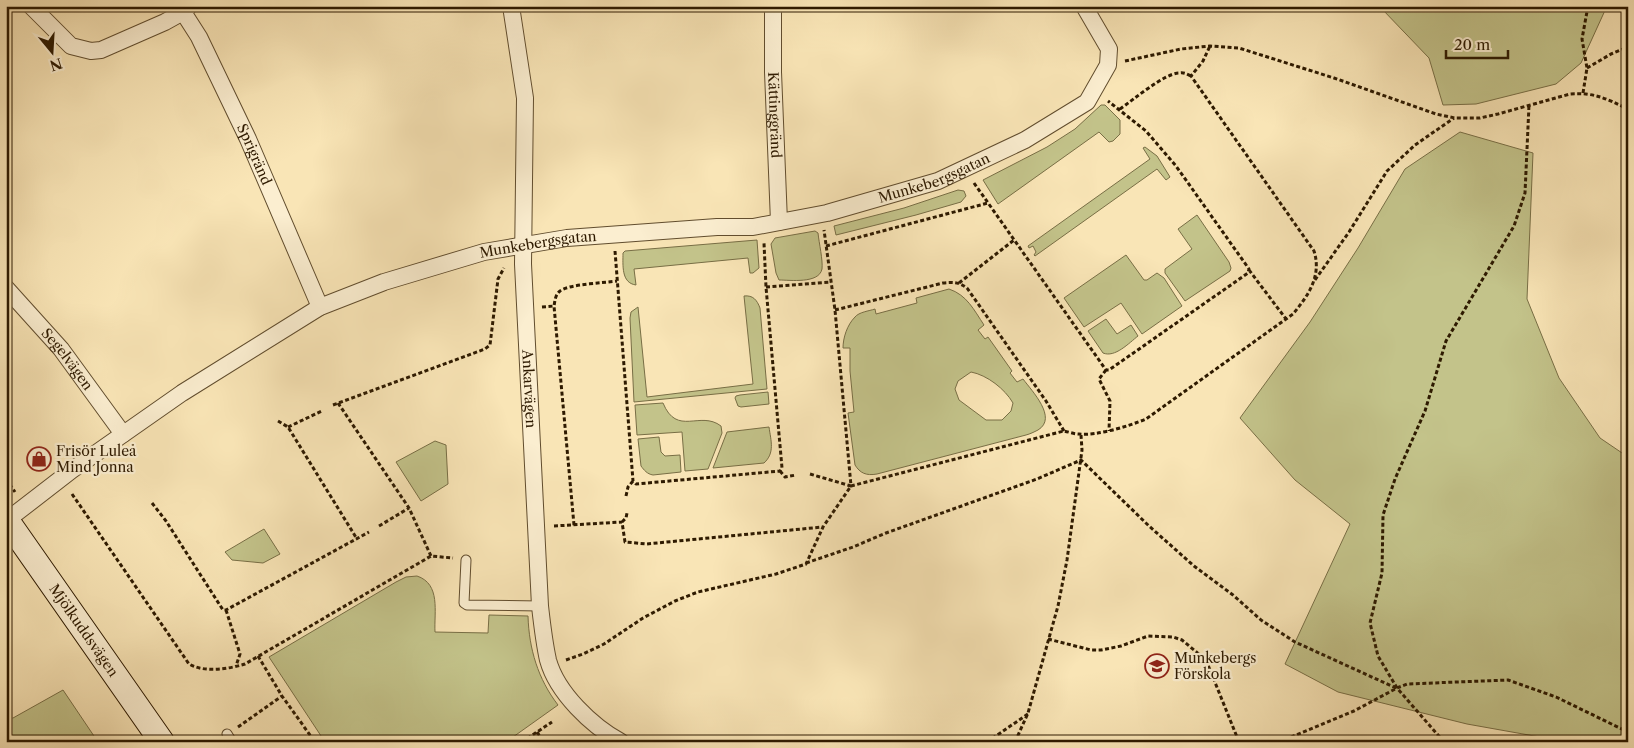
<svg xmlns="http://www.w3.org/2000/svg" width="1634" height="748" viewBox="0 0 1634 748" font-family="'Libre Caslon Text',serif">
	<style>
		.green { fill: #c3c38a; stroke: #786e45; fill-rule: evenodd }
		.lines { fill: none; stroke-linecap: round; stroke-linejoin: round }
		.lane-casing { stroke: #614d2e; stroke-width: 11 }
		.street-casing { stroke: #614d2e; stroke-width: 18 }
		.secondary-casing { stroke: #2e1a00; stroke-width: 26 }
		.path { stroke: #2e1a00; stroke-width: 3; stroke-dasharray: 4 2.5; stroke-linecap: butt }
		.lane { stroke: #fbeed0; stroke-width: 9 }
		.street { stroke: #fbeed0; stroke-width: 16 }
		.secondary { stroke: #fbeed0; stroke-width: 24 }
		.labels { text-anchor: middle; stroke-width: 4.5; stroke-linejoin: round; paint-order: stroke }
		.street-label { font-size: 14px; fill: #2e1a00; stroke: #fbeed0 }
		.poi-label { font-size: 14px; fill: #2e1a00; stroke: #fbeed0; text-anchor: start }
	</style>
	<rect width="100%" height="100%" fill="#f9e5b6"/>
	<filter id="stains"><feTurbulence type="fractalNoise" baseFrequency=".004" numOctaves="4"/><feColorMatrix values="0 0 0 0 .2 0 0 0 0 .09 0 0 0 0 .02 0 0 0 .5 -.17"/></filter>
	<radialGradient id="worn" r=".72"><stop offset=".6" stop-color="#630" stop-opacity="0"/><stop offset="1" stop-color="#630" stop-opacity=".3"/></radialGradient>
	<path class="green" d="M1378,6H1607L1581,63L1556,84L1476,104L1443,105L1429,58L1382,9Z
		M1101,105H1105L1120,120V134L1113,141L1109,142L1099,132L998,204L983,180L1047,147L1075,129Z
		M1460,132L1533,153L1527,299L1559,378L1600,438L1628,457V742H1568L1467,724L1338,692L1285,664L1350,524L1295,480L1240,418L1310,322L1358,248L1405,169Z
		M1145,147L1157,156L1170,177L1166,180L1157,169L1035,256L1034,255L1036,252L1033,246L1029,248L1028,246L1150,159L1143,148Z
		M958,190L964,191L966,196L961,202L916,215L836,235L834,226L904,208Z
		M1197,215L1229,262L1231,268L1230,271L1185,301L1165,273V269L1192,249L1178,229Z
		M815,231L818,233C819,243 823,260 822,269C819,284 790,280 779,280L776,273L771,244L775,238Z
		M757,240L759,268L753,273H750L748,258L634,269L636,285C621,283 623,265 623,253L625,251Z
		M1126,255L1144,280H1147L1157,273L1164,278L1182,306L1142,334L1121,303L1084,327L1064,298Z
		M949,289C967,295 974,310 984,325L978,330L985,339L988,337L1012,371L1010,373L1017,382L1023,379C1032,391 1058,418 1038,430C1034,432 1030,434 1026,435L877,474C866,476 860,473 855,465L848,413L854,412L850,371V348H843C843,338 847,325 855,317C859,312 869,311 875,309L876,314L917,303L916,298ZM971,372C987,375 1005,389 1013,403L1011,411L1002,420H986L959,400L955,389L958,381Z
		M744,296C753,295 757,300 760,308L767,389L634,402L630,318L631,312L638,307L647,397L753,384Z
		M1106,319L1117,334L1131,325L1138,336C1129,343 1115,358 1103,353L1088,331Z
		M768,392L769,404L741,407L738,406L735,398L736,396L740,395Z
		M663,403C677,437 700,410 721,426L722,433L708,469L685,471L682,432L637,435L635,405Z
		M769,427C771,441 775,453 764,463L713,468L727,432Z
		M659,437L661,452L665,456L680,455L681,472L653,475C647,474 644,470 641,466L638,439Z
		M435,441L446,445L448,484L421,501L396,462Z
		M264,529L280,554L263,563L232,560L225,552Z
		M417,576C441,584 434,612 435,632L488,633L489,615L528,616C529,649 538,679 558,705L506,742H325L269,657L396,582L406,577Z
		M63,690L98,742H6V719L13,718Z"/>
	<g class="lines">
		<g class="lane-casing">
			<path id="lane" d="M466,560L464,603L467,605L540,606
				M227,734L232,742"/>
		</g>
		<g class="street-casing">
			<g id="street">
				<path d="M31,6L71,46L91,51L101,50L165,22L183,12"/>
				<path id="s1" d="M189,6L183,12L199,37L248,139L320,307"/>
				<path id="s2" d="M511,6L525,98L523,264L540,606C542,624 544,642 548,660C557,693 592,726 621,742"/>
				<path id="s3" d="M773,6V72L779,222"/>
				<path id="s4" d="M6,288L61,349L123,434"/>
				<path id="s5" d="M6,521L72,470L182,393L320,307L384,282L484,252L567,238L717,227H753L827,213L938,181L1025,140L1087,102L1108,65L1109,49L1084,6"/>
			</g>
		</g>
		<g class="secondary-casing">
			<g id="secondary">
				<path id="s6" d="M6,519L162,742"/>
			</g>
		</g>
		<path class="path" d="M1125,61L1181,49L1210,46L1239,48L1334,78L1436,114L1455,118H1480L1498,114L1570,94C1594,92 1607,99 1628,109
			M1587,68L1611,54L1628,47
			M1583,93L1587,68L1582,39L1588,6
			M1120,109C1133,100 1165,73 1179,73C1184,72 1187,74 1191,76
			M974,183L1106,370H1109L1248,273L1249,269L1176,166L1146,131L1108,101
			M826,246L988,203
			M615,251L633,481L636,484L780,471L782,468L766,287L764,243
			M1249,270L1286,319
			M1315,280L1349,232L1387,171L1415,145L1454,118
			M959,283L1014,240
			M766,287L831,282
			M542,307L554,306
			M835,310L943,283C953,282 959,282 967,288L1046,401L1064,431
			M1106,370L1099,379L1110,401L1109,431
			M338,403L409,508L431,556
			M333,405L485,349L490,345L498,279L504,268
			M278,421L288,427L357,539
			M288,427L322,411
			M780,471L785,477L796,475
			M810,474L851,486L835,310L824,230
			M6,479L15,492
			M72,494L189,664C205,673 228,669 245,664L431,556L453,558
			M626,496L628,487L633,481
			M152,503L166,521L223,610H226L369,532
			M622,522L626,518L627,513
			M574,525L554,306C555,301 555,295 560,291C569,284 604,283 617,281
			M379,526L409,508
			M554,526L622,522L625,542L647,544L822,527
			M806,563L853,547L886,533L1037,479L1081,460L1149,526L1194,566L1233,595L1261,620L1295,642L1396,688
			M226,610L240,654L236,666
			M1048,639L1091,650H1101L1121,646L1148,636L1173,637L1182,640L1206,660L1239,742
			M258,656L282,696L315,742
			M566,660L583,654L604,644L643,618L675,601L698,592L776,574L806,564L823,527L851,486L1064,431C1069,432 1074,434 1079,434C1097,436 1129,426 1146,419L1293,314C1308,296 1322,276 1314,251L1191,76L1203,61L1210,46
			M238,727L282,696
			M537,732L544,742
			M522,742L552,722
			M987,742L1028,714
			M1015,742L1028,713L1058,606L1067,560L1082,450L1081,435
			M1279,742L1354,711L1397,688L1407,684L1508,680L1556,697L1628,732
			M1444,742L1397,688L1378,656L1370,623L1382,573L1383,515L1395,479L1425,411L1446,341L1514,226L1525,193L1529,105"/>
		<use href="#lane" class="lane"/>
		<use href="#street" class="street"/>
		<use href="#secondary" class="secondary"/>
	</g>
	<defs>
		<g id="shop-ring" transform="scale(1.25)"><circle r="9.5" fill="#fbeed0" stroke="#8f2418" stroke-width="1.5"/><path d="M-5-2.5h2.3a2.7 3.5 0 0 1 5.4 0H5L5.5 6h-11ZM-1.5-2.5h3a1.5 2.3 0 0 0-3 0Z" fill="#8f2418"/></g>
		<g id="school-ring" transform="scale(1.25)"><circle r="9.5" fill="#fbeed0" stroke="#8f2418" stroke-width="1.5"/><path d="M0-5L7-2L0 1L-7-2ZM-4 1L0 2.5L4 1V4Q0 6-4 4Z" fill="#8f2418"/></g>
	</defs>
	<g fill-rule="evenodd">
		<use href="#shop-ring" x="39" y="459"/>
		<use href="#school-ring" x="1157" y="666"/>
	</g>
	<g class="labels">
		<g class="street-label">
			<text dy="5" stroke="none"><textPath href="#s3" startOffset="109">Kättinggränd</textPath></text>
			<text dy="5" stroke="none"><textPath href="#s1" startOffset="168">Sprigränd</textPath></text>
			<text dy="5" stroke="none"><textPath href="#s5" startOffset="1012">Munkebergsgatan</textPath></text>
			<text dy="5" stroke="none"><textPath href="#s5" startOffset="608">Munkebergsgatan</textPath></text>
			<text dy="5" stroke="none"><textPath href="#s4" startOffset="94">Segelvägen</textPath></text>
			<text dy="5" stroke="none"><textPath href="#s2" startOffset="384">Ankarvägen</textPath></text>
			<text dy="5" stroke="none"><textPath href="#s6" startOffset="136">Mjölkuddsvägen</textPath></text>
		</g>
		<g class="poi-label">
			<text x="56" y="456">Frisör Luleå<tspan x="56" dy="16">Mind Jonna</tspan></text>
			<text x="1174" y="663">Munkebergs<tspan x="1174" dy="16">Förskola</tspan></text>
		</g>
	</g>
	<rect width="1634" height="748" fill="none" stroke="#f9e5b6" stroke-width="25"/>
	<rect x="8" y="8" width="1619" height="733" fill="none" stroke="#2e1a00" stroke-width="2.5"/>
	<rect x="12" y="12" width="1609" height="723" fill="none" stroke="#2e1a00"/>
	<g transform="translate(52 52) rotate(162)" stroke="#fbeed0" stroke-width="4" paint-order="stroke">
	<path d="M0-4L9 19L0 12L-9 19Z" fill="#2e1a00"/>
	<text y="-8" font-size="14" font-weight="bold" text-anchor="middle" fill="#2e1a00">N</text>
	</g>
	<path d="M1446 50v8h62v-8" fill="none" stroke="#2e1a00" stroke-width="2.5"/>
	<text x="1454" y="50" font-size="15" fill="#2e1a00" stroke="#fbeed0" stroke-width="4" paint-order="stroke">20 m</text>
	<rect width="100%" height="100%" filter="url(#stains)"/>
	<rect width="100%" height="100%" fill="url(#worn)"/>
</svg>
